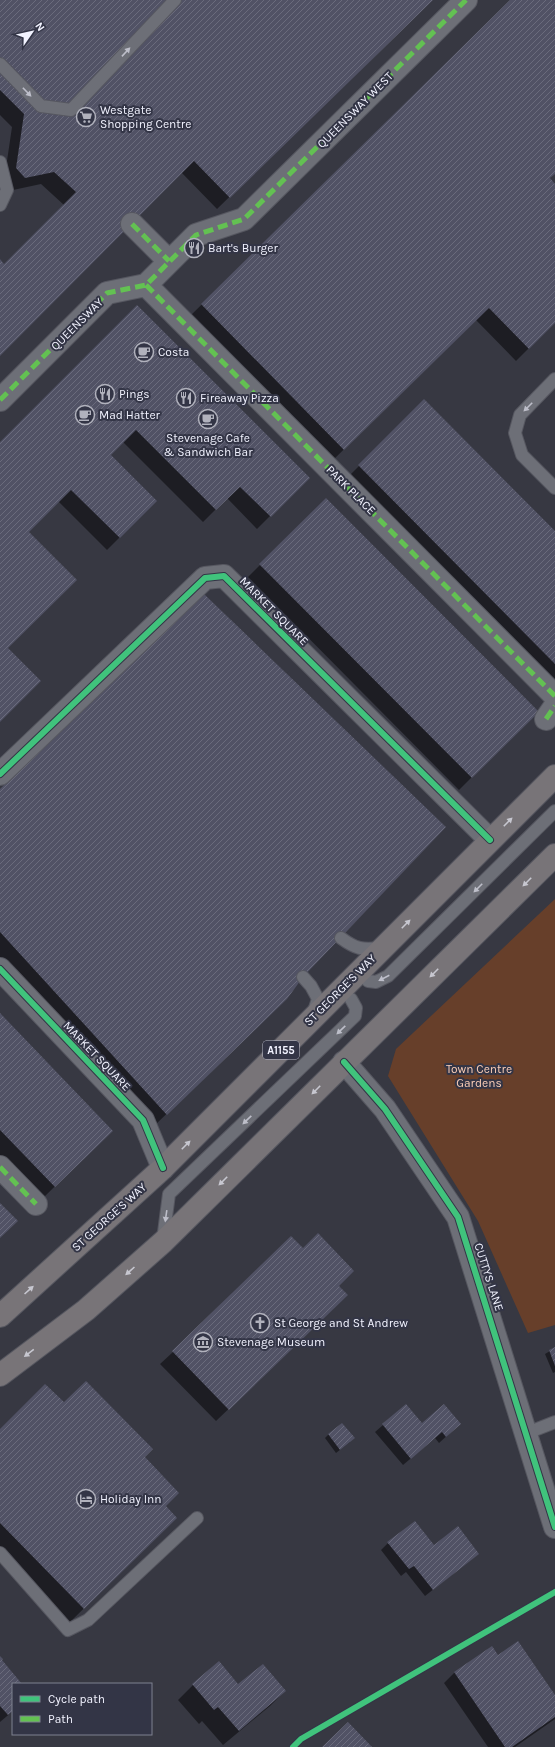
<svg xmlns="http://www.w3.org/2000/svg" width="555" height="1747" viewBox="0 0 555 1747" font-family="Karla,sans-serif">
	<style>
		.green { fill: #673f2a }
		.shadow { fill: #0007 }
		.building { fill: url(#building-hatch) }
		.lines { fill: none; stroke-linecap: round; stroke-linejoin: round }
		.lane-casing { stroke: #565760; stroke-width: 14 }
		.street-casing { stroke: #565760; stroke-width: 24 }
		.primary-casing { stroke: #565760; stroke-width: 24 }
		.lane { stroke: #6d6f77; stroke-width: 12 }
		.street { stroke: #6d6f77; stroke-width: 22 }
		.primary { stroke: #787478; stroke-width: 22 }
		.quiet { stroke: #63c152; stroke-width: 5; stroke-dasharray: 10 5; stroke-linecap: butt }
		.cycleway-casing { stroke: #333546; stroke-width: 8 }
		.cycleway { stroke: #40c37c; stroke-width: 6 }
		.oneway { fill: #bdbec9 }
		.oneway2 { fill: #c7c7d0 }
		.labels { text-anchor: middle; stroke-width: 4; stroke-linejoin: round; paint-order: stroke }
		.shield { fill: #333546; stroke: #b9bac8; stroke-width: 1 }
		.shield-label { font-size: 11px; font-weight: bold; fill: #f2f3ff }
		.poi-label { font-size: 12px; fill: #f2f3ff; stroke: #333546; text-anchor: start }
		.street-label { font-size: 12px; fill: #f2f3ff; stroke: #333546 }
		.park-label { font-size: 12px; fill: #fdcfb7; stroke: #333546 }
	</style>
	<defs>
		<pattern id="building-hatch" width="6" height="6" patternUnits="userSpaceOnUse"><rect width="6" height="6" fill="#515265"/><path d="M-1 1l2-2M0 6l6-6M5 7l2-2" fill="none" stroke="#6a6b7c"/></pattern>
	</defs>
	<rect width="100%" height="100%" fill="#373842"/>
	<path class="green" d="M555,899V1325L528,1333L478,1221L388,1076L396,1049Z"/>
	<path class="shadow" d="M0,0H432L217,209L181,172L0,354V261L4,265L64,205L41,184L13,190L4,181L12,127L0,115Z
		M512,0H555V172L549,179L555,185V322L516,361L476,320L331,462L189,317Z
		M137,307L308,478L257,529L227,498L203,522L123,442L110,455L156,501L107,550L58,501L27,532L7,648L0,720V444Z
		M424,401L555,532V689L346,479Z
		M326,499L537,712L459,790L248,577Z
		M0,791L303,976L273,1011L154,1126L0,958Z
		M0,1014L99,1143L42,1199L0,1155Z
		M334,1308L216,1421L160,1364L173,1352Z
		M555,1348V1372L553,1373L545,1354Z
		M64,1404L144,1457L164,1506L176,1518L69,1623L0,1553V1430Z
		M406,1405L422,1424H460L439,1443L435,1438L403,1465L375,1432Z
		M329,1434L350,1442L336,1453L325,1438Z
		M388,1543L434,1546L478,1554L425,1596L406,1572L401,1576L381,1550Z
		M492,1648L497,1656L555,1697V1719L515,1747H488L444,1683L454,1673Z
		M0,1658L21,1684H13V1711L0,1722Z
		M193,1685L238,1686L285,1691L270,1706L223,1745L202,1721L199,1724L178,1700Z"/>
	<path class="building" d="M0,0H433L230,198L194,161L0,356V259L4,264L76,192L54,172L25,178L16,168L24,114L0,90Z
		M510,0H555V174L550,178L555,184V323L529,349L489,308L344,450L201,304Z
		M137,305L310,478L271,517L240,487L216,510L136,430L111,455L157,501L120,538L71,490L29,532L77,580L8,648L41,681L0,722V442Z
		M424,399L555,531V664L358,465Z
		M326,498L539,712L472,778L259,564Z
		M204,594L446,827L303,977L287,999L167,1115L0,932V789Z
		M0,1013L113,1131L55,1187L0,1130Z
		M0,1203L18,1221L0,1238Z
		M318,1233L354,1271L339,1286L348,1295L229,1410L172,1351L291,1236L303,1248Z
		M555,1347V1366L549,1350Z
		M86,1381L153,1449L145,1457L179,1493L166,1506L177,1518L84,1609L0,1523V1429L45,1384L64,1402Z
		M406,1404L422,1423L444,1404L461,1424L446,1437L442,1432L411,1459L382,1424Z
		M342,1423L355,1438L340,1450L328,1434Z
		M415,1521L434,1545L458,1526L479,1554L433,1590L414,1566L409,1569L387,1542Z
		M518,1641L555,1695V1717L512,1747H505L454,1672L492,1646L498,1655Z
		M0,1656L3,1659L2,1660L22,1684H13V1711L8,1715L0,1706Z
		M219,1661L238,1684L263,1664L286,1691L239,1731L218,1707L214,1710L192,1684Z
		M348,1722L372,1747H322Z"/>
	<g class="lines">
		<g class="lane-casing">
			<path id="lane" d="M0,64L41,106L71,110L175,0
				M0,162L7,190L0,205
				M555,379L520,415L515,433L522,455L555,488
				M341,938C356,949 362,950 380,948
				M303,977L311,986L318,999L313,1014
				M368,981L376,982L388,976L555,811
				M163,1240L169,1194L355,1016L356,1008L351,999
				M527,1433L555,1422
				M0,1553L68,1630L88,1620L197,1518"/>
		</g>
		<g class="street-casing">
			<path id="street" d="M132,224L169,261
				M146,285L555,696
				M0,400L107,293L146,285L196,235L244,219L466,0
				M546,719L555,706
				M0,774L205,578L224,576L490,840
				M0,969L143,1120L163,1168
				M344,1062L385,1109L458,1217L555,1527
				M0,1167L36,1204"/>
		</g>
		<g class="primary-casing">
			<path id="primary" d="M0,1316L163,1168L555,776
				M0,1375L86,1310L163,1242L555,855"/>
		</g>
		<use href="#lane" class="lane"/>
		<use href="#street" class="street"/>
		<use href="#primary" class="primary"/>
		<path class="quiet" d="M132,224L169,261
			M146,285L555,696
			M0,400L107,293L146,285L196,235L244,219L466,0
			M546,719L555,706
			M0,1167L36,1204"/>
		<g class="cycleway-casing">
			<path id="cycleway" d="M0,774L205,578L224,576L490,840
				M0,969L143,1120L163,1168
				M344,1062L385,1109L458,1217L555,1527
				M293,1747L301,1739L555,1592"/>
		</g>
		<use href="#cycleway" class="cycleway"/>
	</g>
	<defs><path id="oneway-solid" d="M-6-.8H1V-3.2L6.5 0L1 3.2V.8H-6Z"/></defs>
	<g class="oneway">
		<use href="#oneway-solid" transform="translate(126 52) rotate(-47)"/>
		<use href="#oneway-solid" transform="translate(27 92) rotate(46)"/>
		<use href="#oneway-solid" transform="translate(528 407) rotate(135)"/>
		<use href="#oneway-solid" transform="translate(478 888) rotate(135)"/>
		<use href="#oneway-solid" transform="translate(384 978) rotate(153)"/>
		<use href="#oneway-solid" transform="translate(341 1030) rotate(136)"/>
		<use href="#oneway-solid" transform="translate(247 1120) rotate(136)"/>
		<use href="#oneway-solid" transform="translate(166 1216) rotate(98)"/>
	</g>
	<g class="oneway2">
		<use href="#oneway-solid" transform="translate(508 822) rotate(-45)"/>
		<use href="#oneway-solid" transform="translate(527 882) rotate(135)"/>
		<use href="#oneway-solid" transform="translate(406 924) rotate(-45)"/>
		<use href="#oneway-solid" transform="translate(434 973) rotate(135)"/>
		<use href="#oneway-solid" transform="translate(316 1090) rotate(135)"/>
		<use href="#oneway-solid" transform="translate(186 1145) rotate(-45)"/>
		<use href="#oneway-solid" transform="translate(223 1181) rotate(135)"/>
		<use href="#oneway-solid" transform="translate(130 1271) rotate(138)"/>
		<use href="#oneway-solid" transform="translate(29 1290) rotate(-42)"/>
		<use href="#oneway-solid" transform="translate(29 1353) rotate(143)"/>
	</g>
	<defs>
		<g id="supermarket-ring" transform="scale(1)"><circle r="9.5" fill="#333546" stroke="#b1b2bd" stroke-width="1.5"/><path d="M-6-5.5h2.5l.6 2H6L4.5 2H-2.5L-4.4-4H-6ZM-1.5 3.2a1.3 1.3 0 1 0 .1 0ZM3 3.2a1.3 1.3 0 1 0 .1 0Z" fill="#b1b2bd"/></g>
		<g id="restaurant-ring" transform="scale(1)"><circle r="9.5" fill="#333546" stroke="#b1b2bd" stroke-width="1.5"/><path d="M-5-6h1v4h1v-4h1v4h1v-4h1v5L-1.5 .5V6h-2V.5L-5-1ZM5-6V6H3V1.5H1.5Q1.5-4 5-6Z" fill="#b1b2bd"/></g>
		<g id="cafe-ring" transform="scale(1)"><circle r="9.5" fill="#333546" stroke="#b1b2bd" stroke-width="1.5"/><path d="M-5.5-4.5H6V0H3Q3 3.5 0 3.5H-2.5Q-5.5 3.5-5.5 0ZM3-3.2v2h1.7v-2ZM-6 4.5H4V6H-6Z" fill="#b1b2bd"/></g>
		<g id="church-ring" transform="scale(1)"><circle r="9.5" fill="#333546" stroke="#b1b2bd" stroke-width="1.5"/><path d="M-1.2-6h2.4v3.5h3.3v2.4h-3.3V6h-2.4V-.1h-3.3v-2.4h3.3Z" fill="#b1b2bd"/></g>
		<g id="museum-ring" transform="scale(1)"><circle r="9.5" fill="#333546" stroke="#b1b2bd" stroke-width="1.5"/><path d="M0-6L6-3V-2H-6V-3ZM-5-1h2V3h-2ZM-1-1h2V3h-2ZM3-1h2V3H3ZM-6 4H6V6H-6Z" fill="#b1b2bd"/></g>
		<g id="hotel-ring" transform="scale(1)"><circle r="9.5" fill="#333546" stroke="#b1b2bd" stroke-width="1.5"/><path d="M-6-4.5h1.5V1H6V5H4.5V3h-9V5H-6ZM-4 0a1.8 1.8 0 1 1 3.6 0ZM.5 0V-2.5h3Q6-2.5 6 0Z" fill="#b1b2bd"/></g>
	</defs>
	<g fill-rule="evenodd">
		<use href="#supermarket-ring" x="86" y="117"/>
		<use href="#restaurant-ring" x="194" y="248"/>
		<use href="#cafe-ring" x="144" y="352"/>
		<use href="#restaurant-ring" x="105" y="394"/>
		<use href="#restaurant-ring" x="186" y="398"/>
		<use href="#cafe-ring" x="85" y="415"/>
		<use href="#cafe-ring" x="208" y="419"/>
		<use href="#church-ring" x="260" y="1323"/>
		<use href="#museum-ring" x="203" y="1342"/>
		<use href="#hotel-ring" x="86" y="1499"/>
	</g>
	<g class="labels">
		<rect class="shield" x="263" y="1041" width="36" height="18" rx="3"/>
		<g class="shield-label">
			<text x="281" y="1054">A1155</text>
		</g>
		<g class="poi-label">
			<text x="100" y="114">Westgate<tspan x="100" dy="14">Shopping Centre</tspan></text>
			<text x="208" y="252">Bart's Burger</text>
			<text x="158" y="356">Costa</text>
			<text x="119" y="398">Pings</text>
			<text x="200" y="402">Fireaway Pizza</text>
			<text x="99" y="419">Mad Hatter</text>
			<text x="208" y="442" text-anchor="middle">Stevenage Cafe<tspan x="208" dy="14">&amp; Sandwich Bar</tspan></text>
			<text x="274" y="1327">St George and St Andrew</text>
			<text x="217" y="1346">Stevenage Museum</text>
			<text x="100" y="1503">Holiday Inn</text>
		</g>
		<g class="street-label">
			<text transform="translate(355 110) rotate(-45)" y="4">QUEENSWAY WEST</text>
			<text transform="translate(77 324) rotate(-45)" y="4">QUEENSWAY</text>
			<text transform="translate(351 490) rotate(45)" y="4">PARK PLACE</text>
			<text transform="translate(274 611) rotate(45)" y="4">MARKET SQUARE</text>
			<text transform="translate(340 990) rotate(-45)" y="4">ST GEORGE'S WAY</text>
			<text transform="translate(97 1056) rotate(46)" y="4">MARKET SQUARE</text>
			<text transform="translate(109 1217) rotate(-42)" y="4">ST GEORGE'S WAY</text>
			<text transform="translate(489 1277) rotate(72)" y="4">CUTTYS LANE</text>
		</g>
		<g class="park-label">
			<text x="479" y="1073">Town Centre<tspan x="479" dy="14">Gardens</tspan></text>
		</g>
	</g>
	<rect x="12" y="1683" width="140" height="52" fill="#333546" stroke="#7f8190"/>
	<rect x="20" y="1696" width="20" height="6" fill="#40c37c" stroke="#7f8190"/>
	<text x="48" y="1703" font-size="12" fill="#f2f3ff">Cycle path</text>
	<rect x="20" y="1716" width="20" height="6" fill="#63c152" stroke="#7f8190"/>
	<text x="48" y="1723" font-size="12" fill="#f2f3ff">Path</text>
	<g transform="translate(32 32) rotate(56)" stroke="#333546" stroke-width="3" paint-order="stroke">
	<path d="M0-3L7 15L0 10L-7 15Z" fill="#f2f3ff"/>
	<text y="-6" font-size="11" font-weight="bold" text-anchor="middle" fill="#f2f3ff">N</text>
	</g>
</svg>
